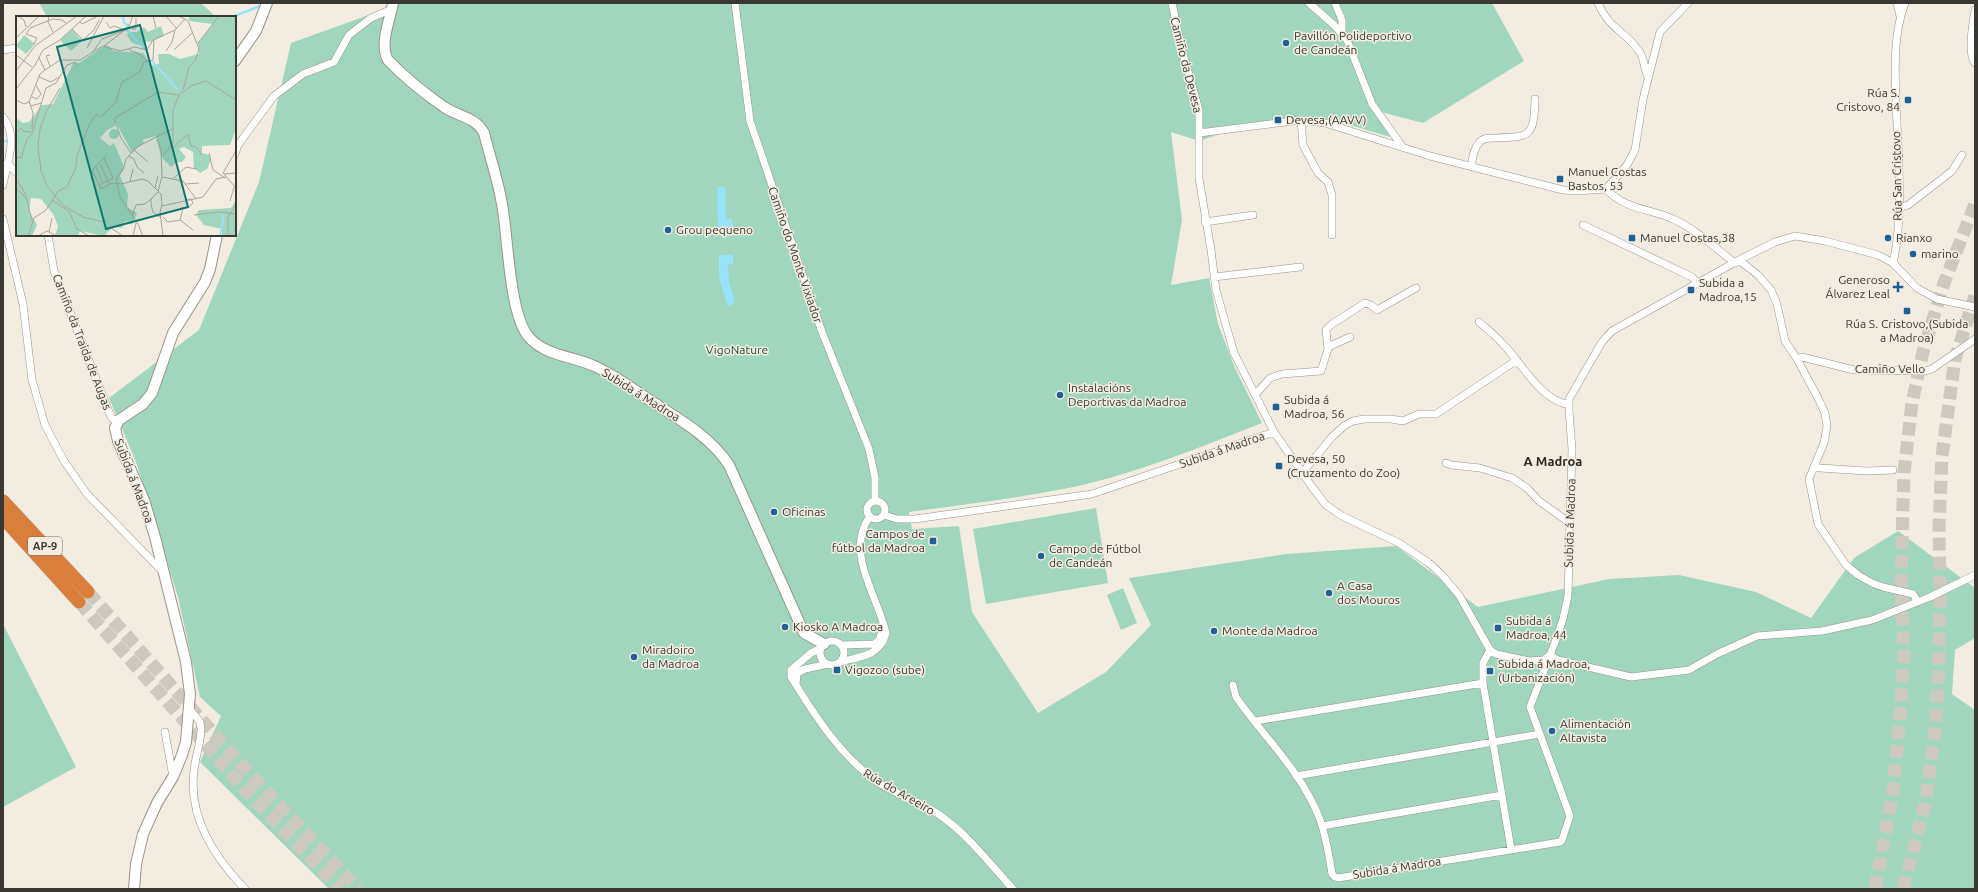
<svg xmlns="http://www.w3.org/2000/svg" width="1978" height="892" viewBox="0 0 1978 892" font-family="Ubuntu,sans-serif">
	<style>
		.green { fill: #a1d6be }
		.water { fill: #97e3fc }
		.lines { fill: none; stroke-linecap: round; stroke-linejoin: round }
		.stream { stroke: #97e3fc; stroke-width: 2.5 }
		.highway-tunnel { stroke: #cec9be; stroke-width: 13; stroke-dasharray: 13 6; stroke-linecap: butt }
		.street-casing { stroke: #999488; stroke-width: 8 }
		.secondary-casing { stroke: #999488; stroke-width: 12 }
		.highway-casing { stroke: #d0cfce; stroke-width: 14 }
		.street { stroke: #fff; stroke-width: 7 }
		.secondary { stroke: #fff; stroke-width: 10 }
		.highway { stroke: #da7e3b; stroke-width: 13 }
		.poi-dot { fill: #1f6197; stroke: #f3ede1; stroke-width: 1.5 }
		.labels { text-anchor: middle; stroke-width: 3; stroke-linejoin: round; paint-order: stroke }
		.shield { fill: #f3ede1; stroke: #726e67; stroke-width: 1 }
		.shield-label { font-size: 11px; font-weight: bold; fill: #3a3833 }
		.poi-label { font-size: 12px; fill: #3a3833; stroke: #f3ede1; text-anchor: start }
		.street-label { font-size: 12px; fill: #3a3833; stroke: #f3ede1 }
		.park-label { font-size: 12px; fill: #214938; stroke: #f3ede1 }
		.neighbourhood-label { font-size: 13px; font-weight: bold; fill: #2f2b22; stroke: #f3ede1 }
		.inset-river { fill: none; stroke: #97e3fc; stroke-width: 2 }
		.inset-road { fill: none; stroke: #a9a59b; stroke-width: 1 }
		.view { fill: #0f766e; fill-opacity: 0.15; stroke: #0f766e; stroke-width: 2 }
		.inset-edge { fill: none; stroke: #3a3833; stroke-width: 2 }
	</style>
	<rect width="100%" height="100%" fill="#f3ede1"/>
	<path class="green" d="M39,3H201L216,17H47Z
		M402,3H1492L1524,61L1423,123L1377,111L1390,137L1340,122L1278,120L1241,127L1199,141L1171,132L1182,220L1171,285L1209,278L1218,324L1235,368L1262,423C1198,448 1131,476 1063,489C1012,499 960,505 909,512L912,529L959,526L972,612L1038,713L1106,672L1151,625L1129,578L1286,554L1396,546L1478,607L1609,579L1679,575L1756,592L1811,618L1854,558L1898,531L1975,588V638L1955,650L1952,694L1975,710V889H329L200,762L221,716L200,697L178,597L136,462L109,398L199,330L259,182L291,43Z
		M1096,508L1108,583L986,604L973,529Z
		M1123,588L1137,623L1121,630L1107,595Z
		M3,624L76,767L3,807Z"/>
	<path class="water" d="M717,187H725L726,219H732L733,227H718Z
		M719,255H733V264H728L729,281L735,302L728,307L719,278Z"/>
	<g class="lines">
		<path class="stream" d="M232,17L260,6
			M16,137H17
			M3,142L6,141"/>
		<path class="highway-tunnel" d="M88,592L247,771L358,889
			M79,602L242,786L340,889
			M1875,889L1893,792L1899,728L1904,657L1901,581L1904,472L1912,403L1923,352L1944,283L1975,204
			M1903,889L1925,805L1935,729L1939,664L1940,587L1939,528L1942,456L1955,359L1975,296"/>
		<g class="street-casing">
			<path id="street" d="M735,3L750,121L822,332L869,449L875,478V501
				M1172,3L1181,47L1199,110V178L1211,250L1216,290L1234,353L1274,432L1312,487L1326,505L1342,516L1399,543L1429,563L1442,575L1459,595L1490,650L1496,654L1529,661L1544,660L1550,655L1557,637L1563,619L1568,596L1572,449L1569,410V399L1602,342L1612,331L1739,260L1775,242L1795,236L1825,241L1878,255L1893,263L1917,288L1937,299L1975,307
				M1309,3L1334,25L1347,40L1372,104L1402,146
				M1335,3L1342,20V34
				M1598,3C1609,29 1624,30 1639,51C1644,57 1644,69 1648,77
				M1897,3L1900,16
				M1975,10C1973,23 1967,54 1975,63
				M3,50L17,48
				M3,117C19,137 7,161 3,185
				M1301,120L1303,145L1318,173L1328,182L1332,195V235
				M1199,133L1301,120L1325,123L1430,156L1563,190L1577,191L1606,189
				M235,154L238,145L274,96L303,74L334,62L349,35L371,18L392,9
				M7,163L17,173
				M1471,166C1473,158 1473,149 1479,143C1482,138 1488,138 1493,138C1530,137 1534,138 1535,99
				M1606,189L1627,165L1635,150L1643,99L1660,32L1688,3
				M1606,189C1627,211 1650,208 1675,220C1697,230 1716,249 1735,263
				M1898,208L1908,205L1952,171L1962,155
				M3,219L23,304L32,380L45,425L64,461L87,494L162,571
				M1205,222L1253,215
				M1583,225L1692,277L1699,284
				M48,235L54,271L111,417L117,423
				M1739,260L1758,275L1771,290L1777,304L1785,341L1797,359L1802,357L1854,370L1925,371L1932,369L1975,339
				M1893,263C1904,216 1898,151 1896,102C1895,70 1893,34 1905,3
				M1214,277L1300,267
				M1479,322C1487,329 1495,335 1502,343C1522,363 1539,399 1569,405
				M1328,347L1350,337
				M1797,359L1818,398L1825,413L1827,426L1824,443L1809,479L1818,524L1846,565L1858,575L1872,583L1883,587L1913,594L1917,601
				M1255,395L1270,378L1282,374L1321,371L1328,349L1326,330L1332,324L1365,303L1371,305L1377,310L1416,288
				M1446,463L1451,465L1480,468L1512,478L1527,488L1539,501L1570,523
				M1814,466L1820,468L1866,471L1893,470
				M1302,473L1332,437L1344,426L1353,421L1364,419H1391L1403,421L1419,414H1436L1517,360
				M867 510a9 9 0 1 1 18 0a9 9 0 1 1-18 0Z
				M884,515L897,519H915L1092,494L1274,432
				M820 653a12 12 0 1 1 24 0a12 12 0 1 1-24 0Z
				M842,645L874,644L879,640L883,629
				M821,648L811,653L791,670V677C815,716 841,757 879,783C898,795 920,802 938,814C968,834 989,863 1013,889
				M1490,650L1483,663V683L1511,849
				M840,662C859,657 881,656 886,633C878,596 844,553 870,516
				M796,685L797,673L805,669L828,664
				M1233,685L1236,697C1263,736 1301,771 1319,817C1326,835 1329,855 1332,874L1335,877L1338,878L1560,842L1562,840L1570,816L1530,707L1550,655L1558,660L1631,677L1689,670L1717,654L1757,636L1822,631L1872,620L1930,597L1975,575
				M189,708L200,722L201,729C201,744 195,757 194,771C188,817 215,858 245,889
				M1256,721L1483,683
				M165,732L173,777
				M1296,776L1540,734
				M1322,826L1502,795"/>
		</g>
		<g class="secondary-casing">
			<path id="secondary" d="M393,3C390,20 379,44 388,60C405,78 424,93 444,107C459,117 476,117 484,133C490,157 498,180 502,204C508,236 509,312 528,336C544,356 573,356 594,366C613,374 630,387 648,399C677,418 709,435 729,465L804,633L824,644
				M235,61L256,31L267,3
				M134,889L136,864L143,834L157,803L173,777L182,755L186,742L190,694L186,662L155,537L144,500L118,441L115,428L119,420L143,404L152,393L173,333L205,282L210,269L217,235"/>
		</g>
		<g class="highway-casing">
			<path id="highway" d="M3,501L88,592
				M3,518L79,602"/>
		</g>
		<use href="#street" class="street"/>
		<use href="#secondary" class="secondary"/>
		<use href="#highway" class="highway"/>
	</g>
	<g class="poi-dot">
		<circle cx="1286" cy="43" r="4"/>
		<rect x="1904" y="96" width="8" height="8" rx="2"/>
		<rect x="1274" y="116" width="8" height="8" rx="2"/>
		<rect x="1556" y="175" width="8" height="8" rx="2"/>
		<circle cx="668" cy="230" r="4"/>
		<rect x="1628" y="234" width="8" height="8" rx="2"/>
		<circle cx="1888" cy="238" r="4"/>
		<circle cx="1913" cy="254" r="4"/>
		<path d="M1896 281h4v4h4v4h-4v4h-4v-4h-4v-4h4z"/>
		<rect x="1687" y="286" width="8" height="8" rx="2"/>
		<rect x="1903" y="307" width="8" height="8" rx="2"/>
		<circle cx="1060" cy="395" r="4"/>
		<rect x="1272" y="403" width="8" height="8" rx="2"/>
		<rect x="1275" y="462" width="8" height="8" rx="2"/>
		<circle cx="774" cy="512" r="4"/>
		<rect x="929" y="537" width="8" height="8" rx="2"/>
		<circle cx="1041" cy="556" r="4"/>
		<circle cx="1329" cy="593" r="4"/>
		<circle cx="785" cy="627" r="4"/>
		<rect x="1494" y="624" width="8" height="8" rx="2"/>
		<circle cx="1214" cy="631" r="4"/>
		<circle cx="634" cy="657" r="4"/>
		<rect x="833" y="666" width="8" height="8" rx="2"/>
		<rect x="1486" y="667" width="8" height="8" rx="2"/>
		<circle cx="1552" cy="731" r="4"/>
	</g>
	<g class="labels">
		<rect class="shield" x="28" y="537" width="34" height="18" rx="3"/>
		<g class="shield-label">
			<text x="45" y="550">AP-9</text>
		</g>
		<g class="poi-label">
			<text x="1294" y="40">Pavillón Polideportivo<tspan x="1294" dy="14">de Candeán</tspan></text>
			<text x="1900" y="97" text-anchor="end">Rúa S.<tspan x="1900" dy="14">Cristovo, 84</tspan></text>
			<text x="1286" y="124">Devesa,(AAVV)</text>
			<text x="1568" y="176">Manuel Costas<tspan x="1568" dy="14">Bastos, 53</tspan></text>
			<text x="676" y="234">Grou pequeno</text>
			<text x="1640" y="242">Manuel Costas,38</text>
			<text x="1896" y="242">Rianxo</text>
			<text x="1921" y="258">marino</text>
			<text x="1890" y="284" text-anchor="end">Generoso<tspan x="1890" dy="14">Álvarez Leal</tspan></text>
			<text x="1699" y="287">Subida a<tspan x="1699" dy="14">Madroa,15</tspan></text>
			<text x="1907" y="328" text-anchor="middle">Rúa S. Cristovo,(Subida<tspan x="1907" dy="14">a Madroa)</tspan></text>
			<text x="1068" y="392">Instalacións<tspan x="1068" dy="14">Deportivas da Madroa</tspan></text>
			<text x="1284" y="404">Subida á<tspan x="1284" dy="14">Madroa, 56</tspan></text>
			<text x="1287" y="463">Devesa, 50<tspan x="1287" dy="14">(Cruzamento do Zoo)</tspan></text>
			<text x="782" y="516">Oficinas</text>
			<text x="925" y="538" text-anchor="end">Campos de<tspan x="925" dy="14">fútbol da Madroa</tspan></text>
			<text x="1049" y="553">Campo de Fútbol<tspan x="1049" dy="14">de Candeán</tspan></text>
			<text x="1337" y="590">A Casa<tspan x="1337" dy="14">dos Mouros</tspan></text>
			<text x="1506" y="625">Subida á<tspan x="1506" dy="14">Madroa, 44</tspan></text>
			<text x="793" y="631">Kiosko A Madroa</text>
			<text x="1222" y="635">Monte da Madroa</text>
			<text x="642" y="654">Miradoiro<tspan x="642" dy="14">da Madroa</tspan></text>
			<text x="1498" y="668">Subida á Madroa,<tspan x="1498" dy="14">(Urbanización)</tspan></text>
			<text x="845" y="674">Vigozoo (sube)</text>
			<text x="1560" y="728">Alimentación<tspan x="1560" dy="14">Altavista</tspan></text>
		</g>
		<g class="street-label">
			<text transform="translate(1186 65) rotate(76)" y="4">Camiño da Devesa</text>
			<text transform="translate(1897 176) rotate(-91)" y="4">Rúa San Cristovo</text>
			<text transform="translate(795 255) rotate(71)" y="4">Camiño do Monte Vixiador</text>
			<text transform="translate(82 342) rotate(69)" y="4">Camiño da Traida de Augas</text>
			<text x="1890" y="373">Camiño Vello</text>
			<text transform="translate(641 395) rotate(32)" y="4">Subida á Madroa</text>
			<text transform="translate(1222 450) rotate(-19)" y="4">Subida á Madroa</text>
			<text transform="translate(134 481) rotate(69)" y="4">Subida á Madroa</text>
			<text transform="translate(1570 523) rotate(-88)" y="4">Subida á Madroa</text>
			<text transform="translate(899 792) rotate(30)" y="4">Rúa do Areeiro</text>
			<text transform="translate(1397 868) rotate(-9)" y="4">Subida á Madroa</text>
		</g>
		<g class="park-label">
			<text x="737" y="354">VigoNature</text>
		</g>
		<g class="neighbourhood-label">
			<text x="1553" y="466">A Madroa</text>
		</g>
	</g>
	<g transform="translate(16 16)">
		<rect width="220" height="220" fill="#f3ede1"/>
		<path d="M173,0H220V113L214,129L186,130V137L193,139L195,144L191,153L184,157L178,152L177,136L168,131L163,133L170,141L166,146H161L155,151L147,143V139L145,140L140,120L126,124L128,127L116,136L99,105V110L91,114L84,122L94,130L98,127L104,141L108,151L104,160L112,178L111,191L121,197L116,209L112,205L108,206L106,212L97,211L88,220L64,215L62,220H39L42,210L37,198L25,183L15,182L13,195L21,209L16,220H0V102L7,107L13,106L26,89L37,88L58,46L63,47L90,29L98,35L127,37L135,49L143,48L142,38H153L164,43L183,38L182,27L197,8L173,5ZM145,10L148,20L134,26L131,25L127,30L116,27L111,19L112,16H121L128,11L132,16ZM56,13L66,25L55,35L44,24ZM8,19L19,28L10,38L0,30ZM93 118a5 5 0 1 1 10 0a5 5 0 1 1-10 0ZM220,184V220H206V213L188,209L180,199L183,194L215,192Z" fill="#a1d6be"/>
		<path class="inset-river" d="M107,0L108,7L112,9L110,13M111,14L129,33M136,45L162,74M204,220L208,198"/>
		<path class="inset-road" d="M2,0L8,4L10,11M33,0L32,6L37,16M137,0L140,12M150,0L161,13M163,0L172,5L183,33L179,45L173,51L167,74M64,6L66,8L80,1M90,6L94,12L98,10L109,14M56,13L67,24L78,14L83,4M116,13H120V2M0,22L23,0M182,27L203,0M18,28L21,22L10,18L14,12L37,3L46,4L50,7M88,30L109,14M71,32L88,0M113,34L121,37L132,45M158,34L177,16M150,35L156,26L159,14M76,37L86,23L112,13L117,0M0,39L16,51M34,39L30,40L34,50M23,42L29,54L44,44H64L87,30L104,35L119,31L131,34L137,24L159,14L169,3M0,55L19,30L61,0M23,61L35,66L43,61M44,72L30,96L24,113L22,130L25,155L31,170L47,189L67,201L87,206M0,73L19,49L27,34L44,24L70,0M16,81L21,83L25,78L20,69M0,84L8,88L13,86L24,58L29,54M13,85L17,97L16,113M14,90L26,87M85,101L100,86L106,66L124,56L128,46L137,44L138,24M99,102L142,76L163,79L175,70L190,65L220,84M98,103L105,122L115,137M0,116L5,112L7,115L16,116M16,118L30,72L40,67L51,49L60,46M141,123L145,134L146,161L142,175M155,133L172,118L175,130L180,131L186,139M118,134L132,146M220,135L207,157L220,172M193,137L197,154L209,162M91,139L76,154L85,173L96,167L101,168L104,181L122,208L127,220M112,140L118,143L121,151L128,157M0,141L5,142L11,123L16,118M88,142L97,162M145,142L157,127V94L163,79M84,148L94,169M80,151L87,167M208,158L220,157M146,161L167,165L180,183M158,162L170,151L181,153M0,163L9,177L16,204M114,166L117,153M170,168L183,167M83,169L97,162M0,172L10,182M139,172L142,160M143,175L135,183V188L137,196L145,202M36,184L53,195L61,213L73,220M214,185L218,171M146,190L187,181L200,163L210,161M178,199L203,196L220,198M116,200L120,189L129,188L135,183M147,201L152,206L164,204L167,192L173,191L177,187L175,183L170,184M164,204L177,214M95,212L107,220M33,216L36,202M12,220L18,202L30,194L42,175L51,171L60,151L61,139L74,107L81,98L84,101M22,220L31,215L41,220M117,220L120,207M147,220L144,196L146,188L145,178L132,165L126,163L105,168L101,167L100,163L107,154L110,143L121,131L158,112M212,220V201L220,189"/>
		<path class="view" d="M124,9L172,191L90,213L41,31Z"/>
		<rect width="220" height="220" class="inset-edge"/>
	</g>
	<rect width="1978" height="892" fill="none" stroke="#3a3833" stroke-width="8"/>
</svg>
